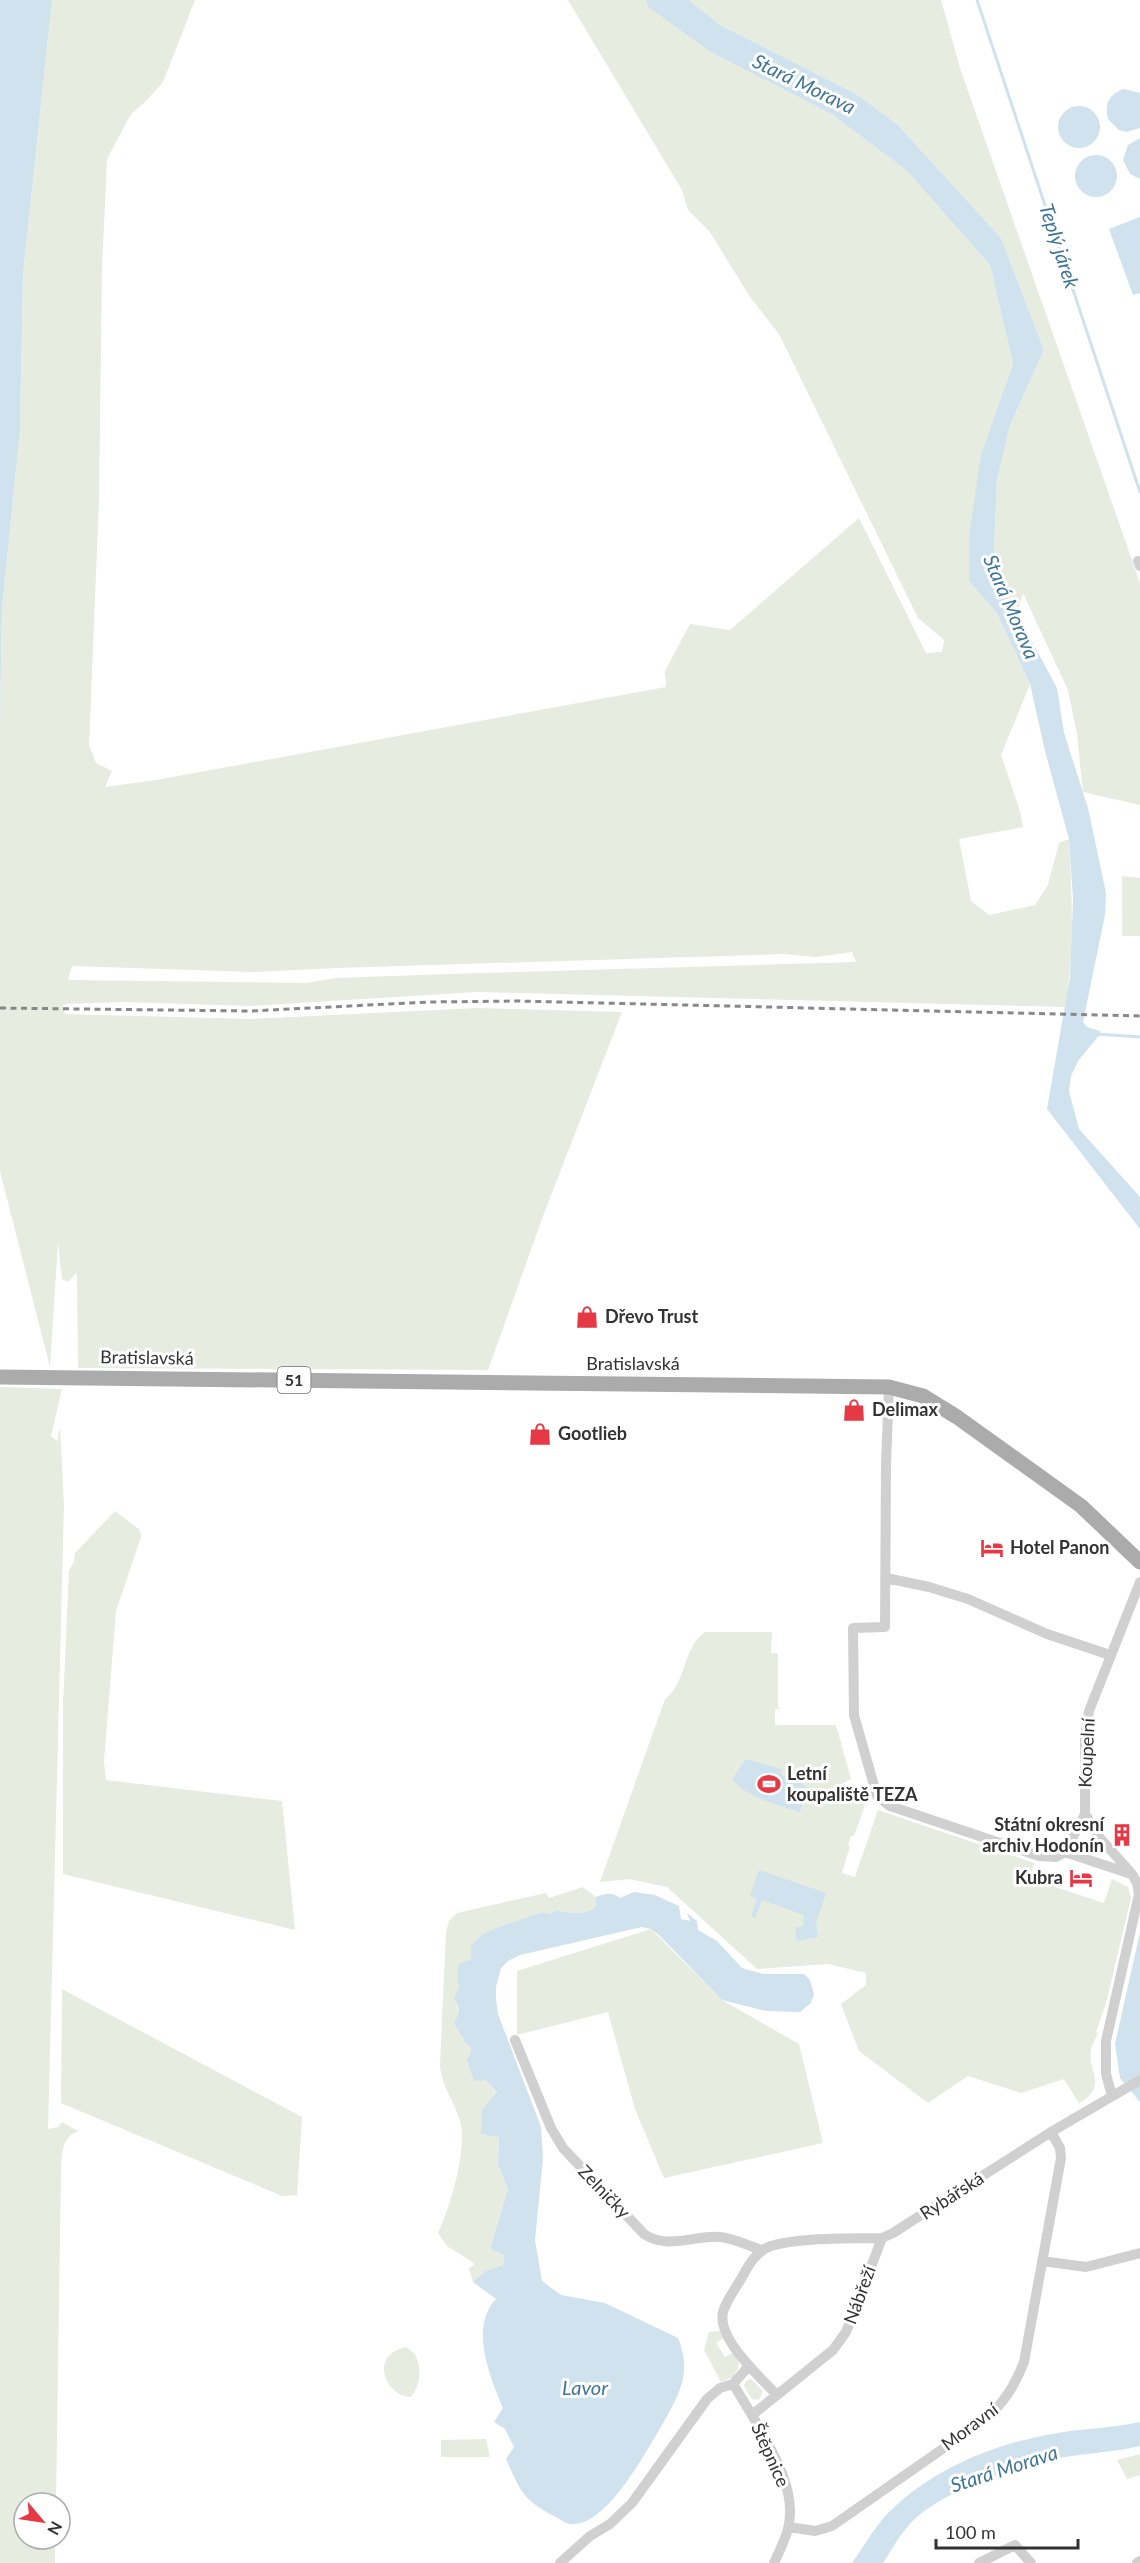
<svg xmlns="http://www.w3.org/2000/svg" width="1140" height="2563" viewBox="0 0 1140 2563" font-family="Lato,sans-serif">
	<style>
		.green { fill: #e6ecdf; fill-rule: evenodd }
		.water { fill: #cfe2ee }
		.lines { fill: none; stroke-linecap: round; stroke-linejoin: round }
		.stream { stroke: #cfe2ee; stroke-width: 3 }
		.minor { stroke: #d0d0d0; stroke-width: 10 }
		.primary { stroke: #ababab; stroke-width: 15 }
		.rail { stroke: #888; stroke-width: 3; stroke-dasharray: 6 4.5; stroke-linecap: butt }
		.labels { text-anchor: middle; stroke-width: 6; stroke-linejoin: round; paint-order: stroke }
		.shield { fill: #fff; stroke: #707070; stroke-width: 1.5 }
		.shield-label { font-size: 16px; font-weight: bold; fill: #333 }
		.poi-label { font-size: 18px; font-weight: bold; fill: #333; stroke: #fff; text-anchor: start }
		.street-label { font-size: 18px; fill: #333; stroke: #fff }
		.water-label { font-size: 20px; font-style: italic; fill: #3f7597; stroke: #fff }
	</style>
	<rect width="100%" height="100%" fill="#fff"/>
	<path class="green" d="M52,0H195L163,82L145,102L131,114L107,159L102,269L99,500L89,745L96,763L112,771L105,787L156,780L666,687L665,671L690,624L730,630L859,518L926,653L942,652L944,640L918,618L779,334L750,297L710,232L688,210L682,190L568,0H646L648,7L709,51L833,115L862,137L907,171L990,265L1013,364L981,454L969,581L997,613L1030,684L1001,755L1019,808L1023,827L959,839L971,901L989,915L1035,905L1048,885L1059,843L1069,839C1072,895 1075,951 1065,1007L477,992L251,1006L125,1002L63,1004L65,1014L251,1019L477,1008L622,1012L543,1216L488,1370L78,1368L77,1272L68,1282L62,1279L58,1242L50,1367L0,1171V723L2,609L20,430L23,275ZM852,952L856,962L448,974L336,978L306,983L68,980L72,966L252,972L336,968L784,954L816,957Z
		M689,0H941L960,68L1140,583V805L1083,792L1077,734L1068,690L1023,593L1017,613L1002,586L994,549L997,480L1010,425L1044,350L1001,238L897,124L856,94L720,25Z
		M1122,876L1140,878V936H1122Z
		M0,1387L62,1389L51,1436L57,1441L60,1427L64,1505L48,2129L58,2127L62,2122L78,2131C61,2138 62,2154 61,2170L56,2503H24V2539H55V2563H0Z
		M115,1511L140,1530L141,1537L116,1611L104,1761L106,1780L282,1801L295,1930L63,1874V1705L69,1570L74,1562L75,1553Z
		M705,1632H772L771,1653H778V1707L781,1708L775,1709V1725H836L851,1779L833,1788L839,1800L852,1794L865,1805L854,1836H851L848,1845L850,1846L842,1873L855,1877L878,1810L1034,1863L1032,1871L1050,1877L1049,1885L1104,1903L1112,1879L1128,1887L1131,1898L1106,2003L1096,2032L1098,2033C1096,2038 1091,2047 1091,2050C1087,2071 1109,2086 1079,2103L1064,2079L1021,2093L968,2076L928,2103L859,2051L841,2004L866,1985V1973L828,1964L757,1969L667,1887L629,1879L600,1882L665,1699C687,1683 682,1648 705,1632Z
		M583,1887L596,1897L595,1908C584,1915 568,1913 556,1910L550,1914L542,1912L480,1936L471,1945V1960L457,1978L459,1988L457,2004L461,2037L472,2049L485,2080L497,2093L482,2134L499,2136L498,2165L508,2189L490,2249L504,2255L503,2265L485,2271L473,2282L469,2268L475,2264L447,2246L438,2233C450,2208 468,2148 460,2121C454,2099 442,2089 440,2065L446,1932L449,1921L457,1913L546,1893L549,1898Z
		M651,1929L722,2000L799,2044L823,2143L664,2178L635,2109L608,2012L517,2035V1971Z
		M62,1989L302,2117L297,2195L282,2196L61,2103Z
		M721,2331L723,2338L716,2343L725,2357L733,2353C741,2361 740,2368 733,2377L721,2382L704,2350L709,2332Z
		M406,2347L415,2354C422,2369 421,2383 411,2397C387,2397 367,2356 406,2347Z
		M751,2379L763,2391L759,2400L752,2399L744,2386L746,2381Z
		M486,2439L490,2457H441V2440Z
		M1140,2454V2475L1127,2479L1117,2460Z"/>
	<path class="water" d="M0,0H52L23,275L20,430L2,609L0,723Z
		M646,0H689L720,25L856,94L897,124L1001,238L1044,350L1010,425L997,480L994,549L1002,586L1057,688L1064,733L1088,808L1106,893L1105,915L1083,1022L1087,1027L1100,1031V1034L1078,1061L1071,1076L1069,1091L1079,1129L1140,1197V1229L1047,1109L1070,977L1073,899L1069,839L1045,751L1030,684L997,613L969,581V537L981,454L1013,364L990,265L907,171L862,137L833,115L709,51L648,7Z
		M1124,89L1140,93V128L1126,132L1119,130L1108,119C1104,104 1109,94 1124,89Z
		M1058 127a21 21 0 1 1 42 0a21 21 0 1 1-42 0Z
		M1140,138V179L1130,174L1123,160L1128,145Z
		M1075 176a21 21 0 1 1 42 0a21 21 0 1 1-42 0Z
		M1140,217V293L1133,295L1109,229Z
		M746,1759L781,1769L782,1776L791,1774L807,1788L800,1812C776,1804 749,1799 732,1779Z
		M759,1870L826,1893L816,1924L818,1937L797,1941L795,1928L803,1926L804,1915L762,1900L755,1918L751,1916L757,1899L750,1896Z
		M634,1892L655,1895L679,1906L681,1919L690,1921L687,1913L697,1921L698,1930L717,1941L742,1968L763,1974H804L810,1980L814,1994L811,2003L800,2012L766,2011L722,2000L660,1936L651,1929L642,1927L520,1955L508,1961L501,1968L496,1987V1999L498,2014L541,2127L543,2158L535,2240L542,2281L561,2295L605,2303L678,2338C683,2351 686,2364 683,2378C680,2397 659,2430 649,2447C635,2470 601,2528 570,2524C565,2524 559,2518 554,2516C523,2500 520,2490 506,2459L514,2447L505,2429L494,2422L503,2408C490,2377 469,2327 496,2299L473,2282L485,2271L503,2265L504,2255L490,2249L508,2189L498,2165L499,2137L481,2134L482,2110L497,2092L485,2080L474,2081L467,2060L472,2049L465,2042L454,2023C460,2014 460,2007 454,1998L459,1988L457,1978L459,1964L471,1959V1945L480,1936L494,1929L542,1912L550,1914L556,1910C568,1913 584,1915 595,1908L596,1897C605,1894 612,1891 620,1898Z
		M1140,1932V2102L1120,2078L1115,2044Z
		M1140,2422V2446C1111,2453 1082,2453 1054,2459C1013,2467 936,2493 909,2525C899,2536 891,2551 883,2563H852C864,2546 876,2525 890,2511C936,2467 996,2443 1058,2433C1086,2428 1113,2428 1140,2422Z"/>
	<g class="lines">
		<path class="stream" d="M977,0L1140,492
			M1097,1034L1140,1037"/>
		<path class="minor" d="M1138,561L1140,566
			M889,1387L886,1464L885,1627L853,1628L854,1715L877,1796L890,1806L1039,1856L1056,1857L1065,1852
			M886,1578L929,1587L968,1599L1047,1634L1110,1655
			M1065,1852L1131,1874
			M1065,1852L1085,1814
			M515,2040L551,2128L563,2148L644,2234C667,2250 695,2235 720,2237C733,2238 749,2246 762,2250
			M1112,2096L1106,2074V2041L1139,1894L1137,1883L1132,1874L1100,1838L1085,1814V1737L1089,1711L1140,1582
			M882,2238L846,2332L833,2350L777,2395C760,2377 717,2339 723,2312C726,2301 735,2289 741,2279C748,2266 756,2251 771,2246C800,2237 850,2239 882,2238L893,2233L1051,2132L1140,2080
			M1042,2261L1086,2267L1140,2253
			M733,2384L752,2415L777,2395
			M752,2415C770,2448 798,2489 788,2529C785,2540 779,2552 774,2563
			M789,2527L815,2531L832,2526L984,2420C1004,2403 1014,2387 1024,2362L1061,2158L1060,2148L1051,2132
			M560,2563L590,2536L610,2524L632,2503L707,2399L720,2388L733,2384L749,2366
			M979,2563L1015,2545L1031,2563
			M1137,2563L1140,2561"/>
		<path class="primary" d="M0,1377L889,1387L923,1396L957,1417L1081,1506L1140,1562"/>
		<path class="rail" d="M0,1008L251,1011L429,1002L519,1001L1140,1016"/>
	</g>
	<defs>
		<g id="shop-bare" transform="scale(1.8)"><path d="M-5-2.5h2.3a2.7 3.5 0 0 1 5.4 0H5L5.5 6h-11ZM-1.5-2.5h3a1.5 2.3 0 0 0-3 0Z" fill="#e63946" stroke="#fff" stroke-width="2.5" paint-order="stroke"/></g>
		<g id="hotel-bare" transform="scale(1.8)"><path d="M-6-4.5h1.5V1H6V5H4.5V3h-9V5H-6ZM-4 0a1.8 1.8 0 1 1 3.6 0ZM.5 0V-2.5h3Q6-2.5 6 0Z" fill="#e63946" stroke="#fff" stroke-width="2.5" paint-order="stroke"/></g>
		<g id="stadium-bare" transform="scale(1.8)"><path d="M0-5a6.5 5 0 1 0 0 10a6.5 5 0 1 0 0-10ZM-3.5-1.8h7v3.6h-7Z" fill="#e63946" stroke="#fff" stroke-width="2.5" paint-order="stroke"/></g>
		<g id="building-bare" transform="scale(1.8)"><path d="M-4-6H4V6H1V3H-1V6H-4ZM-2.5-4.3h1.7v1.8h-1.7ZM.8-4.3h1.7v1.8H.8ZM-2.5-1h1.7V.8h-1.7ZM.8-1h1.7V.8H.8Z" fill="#e63946" stroke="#fff" stroke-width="2.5" paint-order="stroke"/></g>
	</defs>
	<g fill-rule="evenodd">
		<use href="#shop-bare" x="587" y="1317"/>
		<use href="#shop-bare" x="854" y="1410"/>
		<use href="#shop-bare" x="540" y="1434"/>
		<use href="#hotel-bare" x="992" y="1548"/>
		<use href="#stadium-bare" x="769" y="1784"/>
		<use href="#building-bare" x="1122" y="1835"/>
		<use href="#hotel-bare" x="1081" y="1878"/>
	</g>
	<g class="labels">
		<rect class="shield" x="277.5" y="1367" width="33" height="26" rx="4.5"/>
		<g class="shield-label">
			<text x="294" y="1386">51</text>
		</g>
		<g class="poi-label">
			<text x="605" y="1323">Dřevo Trust</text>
			<text x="872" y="1416">Delimax</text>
			<text x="558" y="1440">Gootlieb</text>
			<text x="1010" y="1554">Hotel Panon</text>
			<text x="787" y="1780">Letní<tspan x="787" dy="21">koupaliště TEZA</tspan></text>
			<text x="1104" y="1831" text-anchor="end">Státní okresní<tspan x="1104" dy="21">archiv Hodonín</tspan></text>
			<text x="1063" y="1884" text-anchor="end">Kubra</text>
		</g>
		<g class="street-label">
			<text transform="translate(147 1358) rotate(1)" y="6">Bratislavská</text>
			<text x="633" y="1370">Bratislavská</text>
			<text transform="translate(1087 1753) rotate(-87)" y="6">Koupelní</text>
			<text transform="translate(604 2192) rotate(46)" y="6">Zelničky</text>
			<text transform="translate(952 2196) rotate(-33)" y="6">Rybářská</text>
			<text transform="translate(860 2295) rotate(-70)" y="6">Nábřeží</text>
			<text transform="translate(970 2427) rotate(-37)" y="6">Moravní</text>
			<text transform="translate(770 2455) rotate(66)" y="6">Štěpnice</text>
		</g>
		<g class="water-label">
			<text transform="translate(804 84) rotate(26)" y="7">Stará Morava</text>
			<text transform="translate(1059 246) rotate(72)" y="7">Teplý járek</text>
			<text transform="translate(1011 607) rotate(67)" y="7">Stará Morava</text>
			<text x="585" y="2395">Lavor</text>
			<text transform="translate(1004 2469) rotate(-18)" y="7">Stará Morava</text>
		</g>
	</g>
	<g transform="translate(42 2521) rotate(119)"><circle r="28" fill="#ffffff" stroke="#adadad" stroke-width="1.5"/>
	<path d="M0-4.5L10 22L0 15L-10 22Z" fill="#e63946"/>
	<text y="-9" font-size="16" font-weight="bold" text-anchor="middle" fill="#333333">N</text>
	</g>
	<path d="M936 2539v9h142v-9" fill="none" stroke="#333333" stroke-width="3"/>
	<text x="945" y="2539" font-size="18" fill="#333333" stroke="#ffffff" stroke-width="4.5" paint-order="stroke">100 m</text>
</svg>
